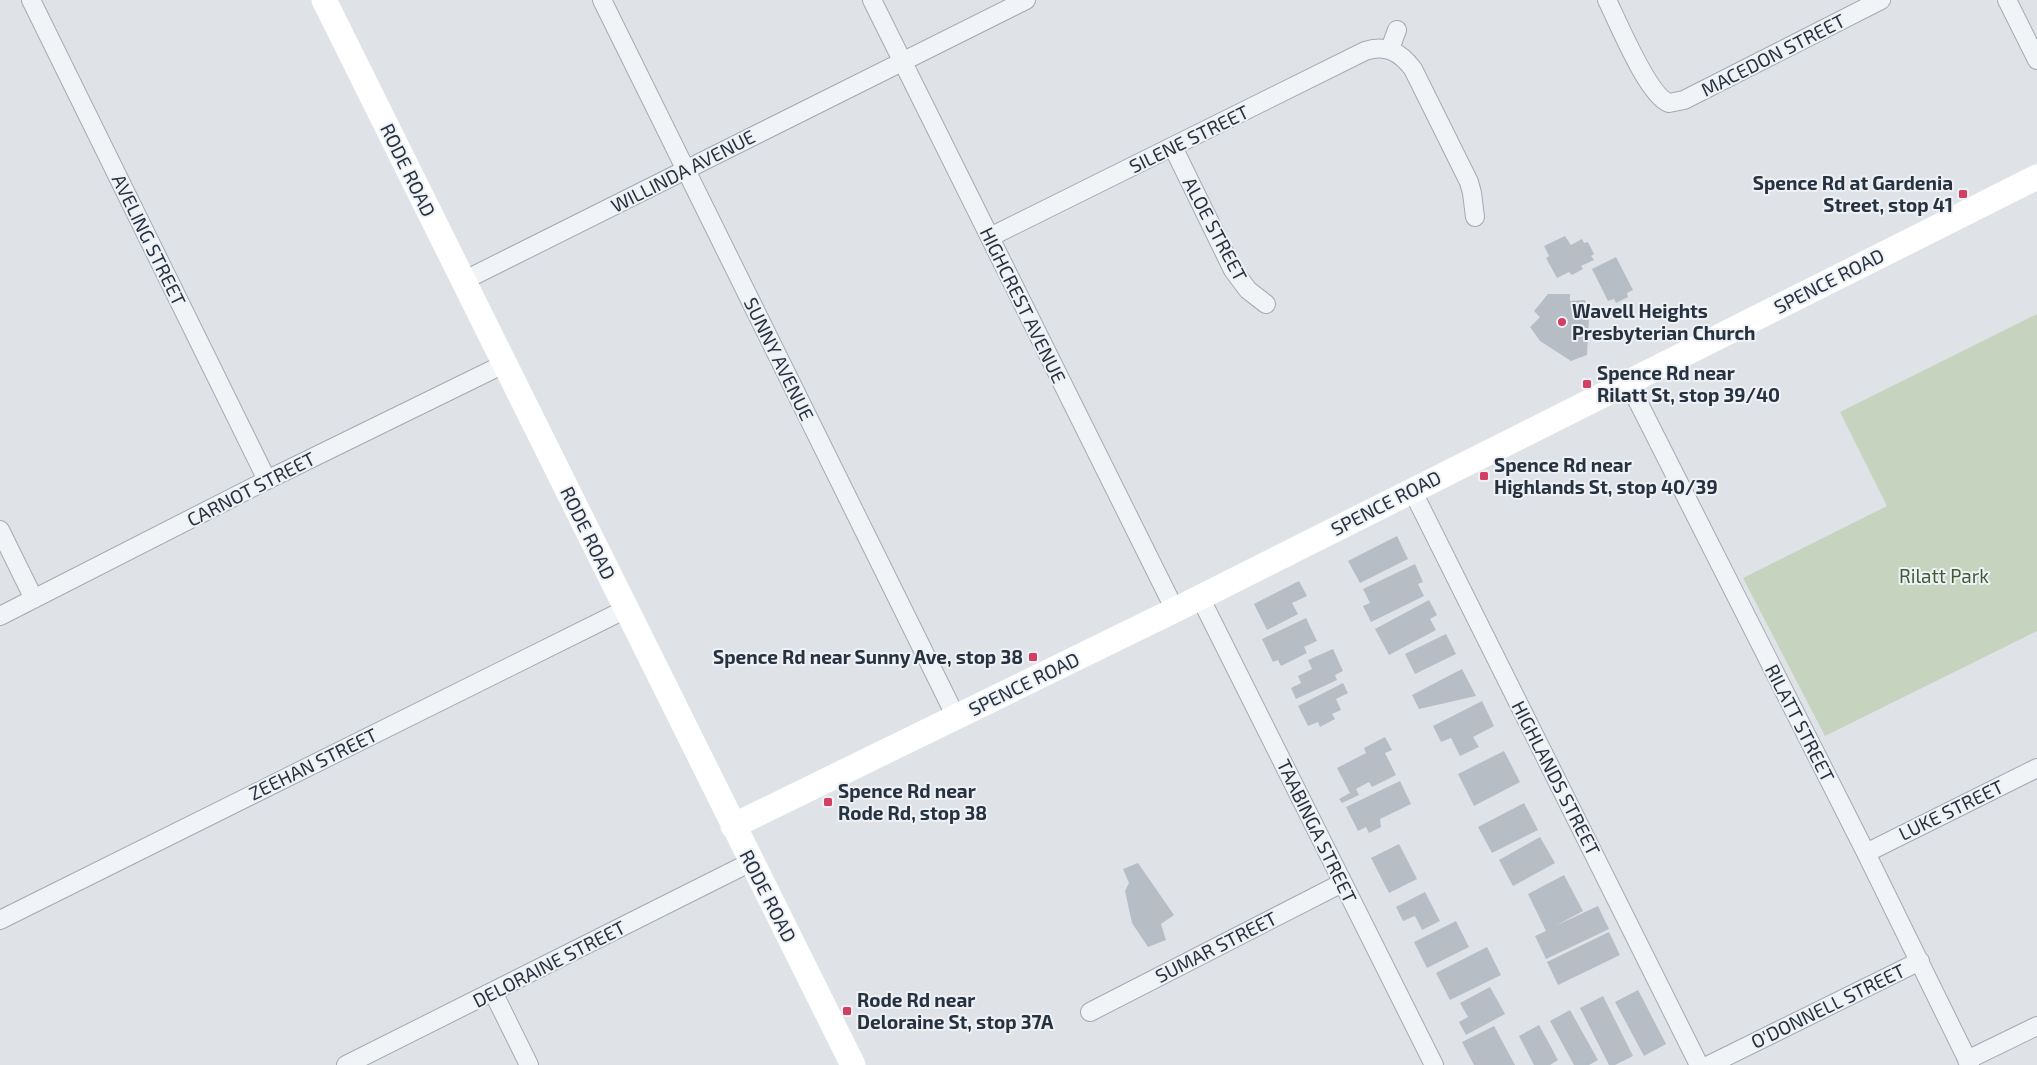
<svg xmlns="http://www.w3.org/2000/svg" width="2037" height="1065" viewBox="0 0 2037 1065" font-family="'Exo 2',sans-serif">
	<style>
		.green { fill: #c6d3bf }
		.building { fill: #b6bdc5 }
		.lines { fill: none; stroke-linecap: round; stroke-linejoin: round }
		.street-casing { stroke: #a4aab2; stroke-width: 20 }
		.street { stroke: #f1f4f7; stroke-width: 18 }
		.secondary { stroke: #fff; stroke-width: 25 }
		.poi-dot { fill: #d23f62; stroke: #eef2f6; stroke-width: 2 }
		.labels { text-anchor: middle; stroke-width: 4; stroke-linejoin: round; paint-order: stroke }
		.street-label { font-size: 19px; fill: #273240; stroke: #eef2f6 }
		.poi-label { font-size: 19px; font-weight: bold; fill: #273240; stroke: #eef2f6; text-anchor: start }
		.park-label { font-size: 19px; fill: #3f5c34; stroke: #eef2f6 }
	</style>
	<rect width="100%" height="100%" fill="#dfe3e8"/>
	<path class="green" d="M2037,314V631L1825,736L1743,578L1887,506L1840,412Z"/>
	<path class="building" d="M1565,236L1571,245L1582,239L1584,243L1588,242L1594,254L1591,256L1594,260L1581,266L1583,269L1572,275L1569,272L1557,278L1546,258L1549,256L1544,246Z
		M1616,257L1633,290L1627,293L1628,297L1616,303L1614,299L1608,301L1592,269Z
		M1548,294H1570V301L1585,300L1589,317L1587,355L1571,361L1540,341L1530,327L1540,317L1534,311Z
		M1397,536L1408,559L1360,583L1348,561Z
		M1415,564L1423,582L1418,584L1424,596L1371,622L1363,606L1370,603L1363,589Z
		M1299,581L1307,596L1292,603L1298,614L1267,630L1254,604Z
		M1429,600L1437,615L1430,619L1436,630L1389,655L1375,629Z
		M1306,618L1317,641L1304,647L1307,653L1281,666L1278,660L1273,662L1262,639Z
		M1446,634L1456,654L1415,674L1405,654Z
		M1333,649L1343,671L1335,675L1337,680L1296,699L1291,688L1301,683L1298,676L1312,669L1308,660Z
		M1462,669L1476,696L1419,709L1412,695Z
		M1343,683L1348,693L1336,699L1341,710L1332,714L1335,719L1320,727L1318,722L1308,726L1298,706Z
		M1482,701L1494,726L1473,737L1479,747L1460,756L1451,738L1441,742L1433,726Z
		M1385,737L1392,750L1385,753L1396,775L1372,787L1369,782L1356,789L1359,795L1342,803L1339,799L1350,793L1337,768L1366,753L1364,748Z
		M1504,751L1520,782L1474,806L1458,774Z
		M1400,781L1411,804L1380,819L1381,827L1369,833L1366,827L1358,831L1346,807Z
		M1524,803L1538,830L1492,853L1478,827Z
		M1540,837L1555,863L1513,886L1499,860Z
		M1399,844L1417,879L1389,893L1371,858Z
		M1138,863L1174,915L1161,924L1166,940L1148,947L1132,923L1125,891L1129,883L1123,869Z
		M1564,875L1583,911L1555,926L1598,906L1609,929L1546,959L1535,936L1546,931L1528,894Z
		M1425,892L1440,921L1422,930L1415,916L1403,921L1396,907Z
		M1456,921L1469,947L1427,968L1414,942Z
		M1609,932L1620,955L1558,985L1547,962Z
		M1487,947L1501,975L1450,1000L1436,973Z
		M1490,987L1505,1014L1466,1035L1459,1022L1468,1017L1460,1003Z
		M1638,990L1666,1044L1644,1056L1615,1002Z
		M1603,996L1633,1056L1615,1065H1609L1580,1008Z
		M1570,1010L1598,1060L1589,1065H1574L1550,1021Z
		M1539,1025L1558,1060L1550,1065H1534L1519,1036Z
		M1494,1026L1515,1065H1474L1462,1042Z"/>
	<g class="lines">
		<g class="street-casing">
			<path id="street" d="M31,0L267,480
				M602,0L956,717
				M872,0L1175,610
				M1607,0C1618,22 1648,96 1669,103L1684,100L1881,0
				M2007,0L2037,60
				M1390,49L1397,30
				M1173,147L1233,270L1248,290L1266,304
				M990,237L1365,51C1386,44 1400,52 1413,69L1469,182L1472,193L1475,217
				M463,281L1026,0
				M1628,382L1866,853L1970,1065
				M1412,490L1699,1065
				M0,530L34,599
				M1200,597L1434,1065
				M0,616L267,480L504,364
				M1866,853L2037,768
				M0,920L626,609
				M493,992L529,1065
				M1090,1012L1342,883
				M1967,1060L2037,1026
				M346,1065L751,862
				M1709,1065L1920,961"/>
		</g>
		<use href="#street" class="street"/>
		<path class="secondary" d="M324,0L853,1065
			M733,826L1175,610L2037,177"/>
	</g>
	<g class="poi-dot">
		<rect x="1958" y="189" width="10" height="10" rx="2.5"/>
		<circle cx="1562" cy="322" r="5"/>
		<rect x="1582" y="379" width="10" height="10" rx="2.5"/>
		<rect x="1479" y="471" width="10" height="10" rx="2.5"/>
		<rect x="1028" y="652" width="10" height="10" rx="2.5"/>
		<rect x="823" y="797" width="10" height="10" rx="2.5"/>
		<rect x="842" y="1006" width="10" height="10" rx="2.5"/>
	</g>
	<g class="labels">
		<g class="street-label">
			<text transform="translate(1773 55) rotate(-27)" y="7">MACEDON STREET</text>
			<text transform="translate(1189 139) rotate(-26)" y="7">SILENE STREET</text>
			<text transform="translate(408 170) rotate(64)" y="7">RODE ROAD</text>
			<text transform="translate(683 171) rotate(-27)" y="7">WILLINDA AVENUE</text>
			<text transform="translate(1215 229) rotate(62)" y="7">ALOE STREET</text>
			<text transform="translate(149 240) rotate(64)" y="7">AVELING STREET</text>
			<text transform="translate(1829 281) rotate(-27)" y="7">SPENCE ROAD</text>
			<text transform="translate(1023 305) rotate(64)" y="7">HIGHCREST AVENUE</text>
			<text transform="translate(779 359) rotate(64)" y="7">SUNNY AVENUE</text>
			<text transform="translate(251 489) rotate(-27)" y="7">CARNOT STREET</text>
			<text transform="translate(1386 503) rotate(-27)" y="7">SPENCE ROAD</text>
			<text transform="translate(588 533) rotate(64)" y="7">RODE ROAD</text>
			<text transform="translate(1024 684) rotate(-26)" y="7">SPENCE ROAD</text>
			<text transform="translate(1800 723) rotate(63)" y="7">RILATT STREET</text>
			<text transform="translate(313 764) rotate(-26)" y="7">ZEEHAN STREET</text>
			<text transform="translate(1556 778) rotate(63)" y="7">HIGHLANDS STREET</text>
			<text transform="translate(1951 810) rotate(-26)" y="7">LUKE STREET</text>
			<text transform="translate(1317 831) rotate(64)" y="7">TAABINGA STREET</text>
			<text transform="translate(768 896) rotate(63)" y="7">RODE ROAD</text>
			<text transform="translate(1216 947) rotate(-27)" y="7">SUMAR STREET</text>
			<text transform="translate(549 964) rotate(-27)" y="7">DELORAINE STREET</text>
			<text transform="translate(1828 1006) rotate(-26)" y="7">O'DONNELL STREET</text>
		</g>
		<g class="poi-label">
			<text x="1953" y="190" text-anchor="end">Spence Rd at Gardenia<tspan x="1953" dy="22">Street, stop 41</tspan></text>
			<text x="1572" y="318">Wavell Heights<tspan x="1572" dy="22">Presbyterian Church</tspan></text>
			<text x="1597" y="380">Spence Rd near<tspan x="1597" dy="22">Rilatt St, stop 39/40</tspan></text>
			<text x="1494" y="472">Spence Rd near<tspan x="1494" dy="22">Highlands St, stop 40/39</tspan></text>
			<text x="1023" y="664" text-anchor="end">Spence Rd near Sunny Ave, stop 38</text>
			<text x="838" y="798">Spence Rd near<tspan x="838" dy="22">Rode Rd, stop 38</tspan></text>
			<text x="857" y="1007">Rode Rd near<tspan x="857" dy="22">Deloraine St, stop 37A</tspan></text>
		</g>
		<g class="park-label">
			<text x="1944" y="583">Rilatt Park</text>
		</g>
	</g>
</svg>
